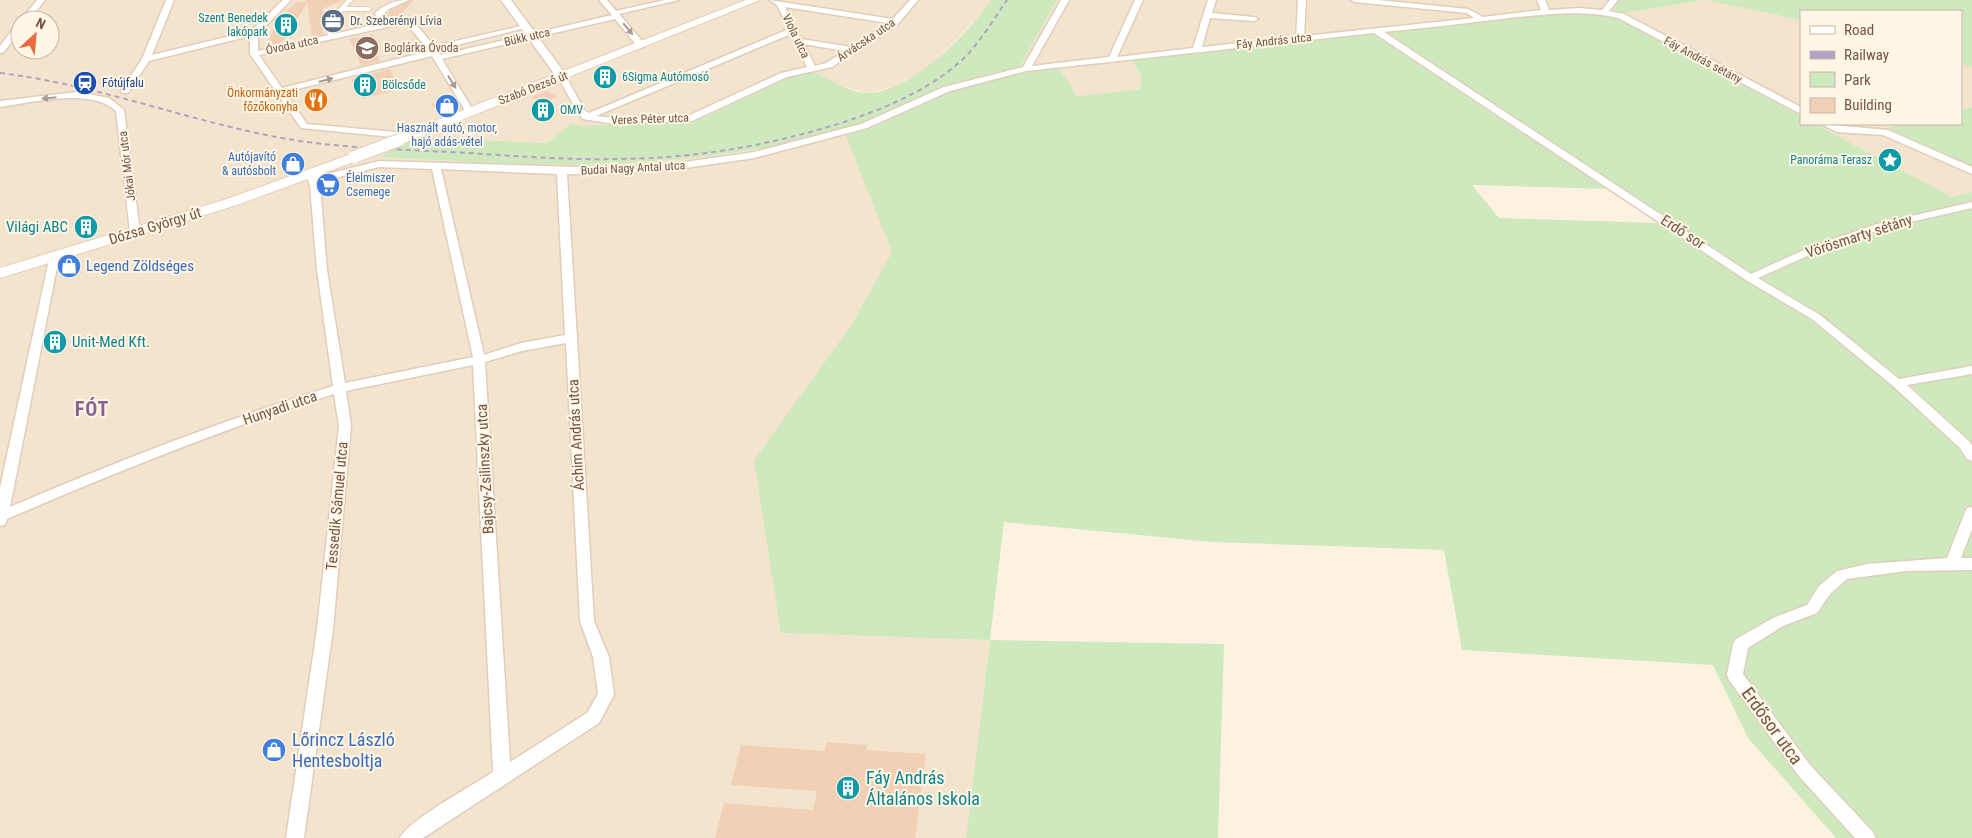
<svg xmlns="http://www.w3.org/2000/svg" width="1972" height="838" viewBox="0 0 1972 838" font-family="'Roboto Condensed',sans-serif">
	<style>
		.residential { fill: #f4e3cd; fill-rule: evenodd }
		.green { fill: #cfe9be; fill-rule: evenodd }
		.building { fill: #f2d0b6 }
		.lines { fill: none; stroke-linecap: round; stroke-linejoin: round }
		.pedestrian-casing { stroke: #e0cebb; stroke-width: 2 }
		.minor-casing { stroke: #e0cebb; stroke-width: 3 }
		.tertiary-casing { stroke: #e0cebb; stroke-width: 3 }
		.secondary-casing { stroke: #e5cfb9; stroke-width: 2 }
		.pedestrian { fill: #fff; fill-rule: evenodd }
		.minor { fill: #fff; fill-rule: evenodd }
		.tertiary { fill: #fff; fill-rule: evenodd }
		.secondary { fill: #fff; fill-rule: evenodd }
		.rail { stroke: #b49fc5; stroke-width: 2; stroke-dasharray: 5 4; stroke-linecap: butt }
		.secondary-bridge-casing { stroke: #e5cfb9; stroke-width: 14; stroke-linecap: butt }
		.secondary-bridge { stroke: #fff; stroke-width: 12 }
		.oneway { fill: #ab9a91 }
		.labels { text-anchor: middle; stroke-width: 4; stroke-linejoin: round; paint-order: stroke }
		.far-culture-label { font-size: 12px; fill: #0d838f; stroke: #fff6e5; text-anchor: start }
		.far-service-label { font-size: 12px; fill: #4e5e75; stroke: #fff6e5; text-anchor: start }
		.far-street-label { font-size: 12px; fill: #735747; stroke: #fff6e5 }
		.far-education-label { font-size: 12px; fill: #785e54; stroke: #fff6e5; text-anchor: start }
		.far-transit-label { font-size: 12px; fill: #164399; stroke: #fff6e5; text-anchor: start }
		.far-food-label { font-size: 12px; fill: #c56008; stroke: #fff6e5; text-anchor: end }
		.far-shop-label { font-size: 12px; fill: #366cbe; stroke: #fff6e5 }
		.street-label { font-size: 15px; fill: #735747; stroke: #fff6e5 }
		.culture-label { font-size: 15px; fill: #0d838f; stroke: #fff6e5; text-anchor: end }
		.shop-label { font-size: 15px; fill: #366cbe; stroke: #fff6e5; text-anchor: start }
		.near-street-label { font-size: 18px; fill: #735747; stroke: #fff6e5 }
		.near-shop-label { font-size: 18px; fill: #366cbe; stroke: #fff6e5; text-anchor: start }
		.near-culture-label { font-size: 18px; fill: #0d838f; stroke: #fff6e5; text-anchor: start }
		.district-label { font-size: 20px; font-weight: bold; letter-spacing: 1px; fill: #866296; stroke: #fff6e5 }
	</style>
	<rect width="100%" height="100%" fill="#fcf2df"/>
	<path class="residential" d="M0,0H991L982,13L927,69L893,87L868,93L837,85L814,73L800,72L700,119L581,126L572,123L548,143L411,137L382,157L521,164L627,163L735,154L845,134L892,252L850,327L781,633L990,640L966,838H0ZM20,20H50V50H20Z
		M1057,0H1617L1626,13L1704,0L1720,2L1801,20V116L1614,16L1541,14L1133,60L1141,76L1140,89L1076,96L1059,68L1028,71L1019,68Z
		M1961,64L1972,67V107L1961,110Z
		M1815,124H1901L1882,128L1972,174V192L1952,197Z"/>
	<path class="green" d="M991,0H1057L1019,68L1028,71L1059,68L1077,96L1140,89L1141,76L1132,60L1541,14L1579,11L1614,16L1801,116V124H1815L1952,197L1972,192V838H1836L1748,738L1713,665L1462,650L1444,550L1213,542L1004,522L990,640L1224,644L1218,838H966L990,640L781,633L754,460L850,327L892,252L845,134C773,147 701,160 627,163C545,168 463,161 381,157L411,137L547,143L572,123L581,126L700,119L800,72C805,72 811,72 815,73C832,80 849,93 869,93C912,91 968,34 991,0ZM1472,185L1609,189L1658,223L1499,218Z
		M1617,0H1704L1626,13L1612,9Z
		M1706,0H1972V67L1961,64V11H1801V20Z
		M1972,107V174L1965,166L1881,129L1901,124H1961V110Z"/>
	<path class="building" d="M306,0H344L322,9L326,17L320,23L324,34L312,37L307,3L281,44L268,47L270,36L280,18L296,2H307Z
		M411,0H414L396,19H385L391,10Z
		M373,34L379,48L375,49L380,61L361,66L350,39Z
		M390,69L400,89L362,99L351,79Z
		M547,91L558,97L542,103L531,97Z
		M323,92L330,103L310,109L304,97Z
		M455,98L462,109L443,116L430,104Z
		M827,742L867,745L866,750L926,754L915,838H715L724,803L813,810L817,791L731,785L741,745L825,751Z"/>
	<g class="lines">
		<g class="pedestrian-casing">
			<path id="pedestrian" d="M347,0H353L346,7H369L372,9L369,11H343L332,22L333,37L328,38L326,22Z"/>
		</g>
		<g class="minor-casing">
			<path id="minor" d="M37,0H45L29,20H21Z
				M166,0H174L152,55L251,31L283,0H291L258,34V51L378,24L375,13C385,4 395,0 409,0L389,9L382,15L385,23L411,18L434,46L525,25L529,27L437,50L440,55L612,15L599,0H607L616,11L665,0H679L619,14L644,43V47H638L615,19L442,59L474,112L470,115L466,112L432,56L285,92L307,124L395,132L397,134L392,137L301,128L250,54V36L149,61L128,93H122L121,91L142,59ZM406,23L429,51L282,88L259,55Z
				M769,0L893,19L910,0H918L898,24L832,67L787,77L692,121L614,124L583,119L578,113L558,77L565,75L585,111L589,113L789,29L777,5ZM785,7L888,23L851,47L801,39ZM791,34L807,67L781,73L690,115L614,118L596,116ZM804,44L845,51L826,63L815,66Z
				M1061,0H1069L1032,66L1109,57L1135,0H1143L1117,57L1193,48L1208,0H1216L1212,13L1254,17L1258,19L1254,21L1210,18L1202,47L1296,37L1298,0H1306L1304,36L1474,18L1467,13L1355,2L1351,0H1378L1468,9L1483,17L1541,10L1537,0H1545L1549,10L1579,8L1602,10L1610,0H1618L1609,11L1624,14L1801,107V114L1618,18C1580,9 1540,15 1501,19C1462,24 1423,28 1384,32L1751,274L1815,245L1877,224L1972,202V208L1884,228L1823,249L1758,278L1820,315L1899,379L1972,366V374L1907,385L1970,442L1972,446V461L1967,459L1960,448L1893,386L1812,319L1746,280L1374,33L1026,71L950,91L867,128L754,158L678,169L610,174H567L594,621L609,657L614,695L599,723L423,838H400C407,821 475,784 493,772L473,365L346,391L351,426L333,629L304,838H286L317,629L339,426L334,394C223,429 114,473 7,519L5,525L0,526V488L50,255L54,254L59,257L10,507C115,462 223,420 333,386L317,270L310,185L305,174L307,172L327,174L379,161L610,168L678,163L754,152L861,124L944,87L1023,67ZM379,167L432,169L473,357L345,383L327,270L320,185L317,178L327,180ZM441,169L557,174L565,335L521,343L484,355ZM566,343L580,621L593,657L598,694L587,713L510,762L485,362L522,351Z
				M17,24H20V31L3,53H0V46Z
				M77,92L109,98L124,110L140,232L139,234L135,235L130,232L116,111C90,87 32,103 0,107V101Z
				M1821,124L1888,130L1972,167V174L1883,135L1837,132Z
				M1972,507V529L1961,558H1972V570L1906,571L1847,579L1830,594L1817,613L1783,626L1748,648L1743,674L1810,765L1873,832L1876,838H1855L1798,775L1729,680L1727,675L1733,644L1736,639L1773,618L1807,605L1819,586L1837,571L1867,564L1947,558L1965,512L1967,508Z"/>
		</g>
		<g class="tertiary-casing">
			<path id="tertiary" d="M501,0H511L566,75L567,77L566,79H558Z"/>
		</g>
		<g class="secondary-casing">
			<path id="secondary" d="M746,0H760L404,143H394L393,140L394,137Z
				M354,153L359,154L361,157L359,160L237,205L0,278V268L227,199Z"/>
		</g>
		<use href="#pedestrian" class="pedestrian"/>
		<use href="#minor" class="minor"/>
		<use href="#tertiary" class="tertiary"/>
		<use href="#secondary" class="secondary"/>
		<path class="rail" d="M0,73C93,84 180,118 271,136C336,149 402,149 468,153C516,156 564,160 613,159C692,159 769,146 844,122C886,108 929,90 962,60C980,43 993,20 1007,0"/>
		<g class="secondary-bridge-casing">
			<path id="secondary-bridge" d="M354,157L399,140"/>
		</g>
		<use href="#secondary-bridge" class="secondary-bridge"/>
	</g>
	<defs><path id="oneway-solid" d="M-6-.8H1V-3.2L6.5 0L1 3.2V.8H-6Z" transform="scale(1.25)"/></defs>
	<g class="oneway">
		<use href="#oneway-solid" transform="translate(628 29) rotate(50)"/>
		<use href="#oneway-solid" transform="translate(326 80) rotate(-14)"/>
		<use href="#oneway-solid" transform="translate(452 82) rotate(58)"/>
		<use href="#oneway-solid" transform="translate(49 98) rotate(174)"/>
	</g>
	<defs>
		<g id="office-disc" transform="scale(1.25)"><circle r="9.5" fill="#5c6f8a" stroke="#fff6e5"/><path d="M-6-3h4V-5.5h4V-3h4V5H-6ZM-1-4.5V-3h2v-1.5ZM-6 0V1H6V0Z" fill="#fff"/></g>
		<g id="building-disc" transform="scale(1.25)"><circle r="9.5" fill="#0f9aa8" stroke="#fff6e5"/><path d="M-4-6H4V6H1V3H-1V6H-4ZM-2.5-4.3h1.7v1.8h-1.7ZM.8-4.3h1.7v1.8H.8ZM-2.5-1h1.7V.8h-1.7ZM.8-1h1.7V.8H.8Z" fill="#fff"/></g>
		<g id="school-disc" transform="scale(1.25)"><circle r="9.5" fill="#8d6e63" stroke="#fff6e5"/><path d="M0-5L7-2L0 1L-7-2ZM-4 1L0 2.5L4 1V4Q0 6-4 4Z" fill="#fff"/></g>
		<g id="station-disc" transform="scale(1.25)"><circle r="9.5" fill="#1a4fb4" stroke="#fff6e5"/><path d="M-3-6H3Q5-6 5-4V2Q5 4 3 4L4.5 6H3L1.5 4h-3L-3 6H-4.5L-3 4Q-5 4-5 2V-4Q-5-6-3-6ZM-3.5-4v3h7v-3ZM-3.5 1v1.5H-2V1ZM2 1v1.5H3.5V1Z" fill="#fff"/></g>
		<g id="restaurant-disc" transform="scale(1.25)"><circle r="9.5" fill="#e8710a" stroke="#fff6e5"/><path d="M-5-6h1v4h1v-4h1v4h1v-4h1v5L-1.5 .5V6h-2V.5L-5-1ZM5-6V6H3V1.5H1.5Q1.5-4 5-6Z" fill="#fff"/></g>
		<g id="shop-disc" transform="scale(1.25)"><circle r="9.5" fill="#3f7fe0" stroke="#fff6e5"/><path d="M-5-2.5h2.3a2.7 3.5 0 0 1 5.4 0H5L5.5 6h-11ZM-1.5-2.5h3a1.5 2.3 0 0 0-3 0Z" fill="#fff"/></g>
		<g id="sight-disc" transform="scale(1.25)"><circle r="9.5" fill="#0f9aa8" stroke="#fff6e5"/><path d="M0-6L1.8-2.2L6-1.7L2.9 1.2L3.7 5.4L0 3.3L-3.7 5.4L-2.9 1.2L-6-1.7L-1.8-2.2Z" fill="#fff"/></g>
		<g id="supermarket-disc" transform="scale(1.25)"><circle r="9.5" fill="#3f7fe0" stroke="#fff6e5"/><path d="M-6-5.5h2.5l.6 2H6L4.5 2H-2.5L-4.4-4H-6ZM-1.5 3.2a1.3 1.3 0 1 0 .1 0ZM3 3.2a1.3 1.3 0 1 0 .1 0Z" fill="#fff"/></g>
	</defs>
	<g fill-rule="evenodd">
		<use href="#office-disc" x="333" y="21"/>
		<use href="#building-disc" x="286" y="25"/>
		<use href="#school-disc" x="367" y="48"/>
		<use href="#building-disc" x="605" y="77"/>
		<use href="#station-disc" x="85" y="83"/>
		<use href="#building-disc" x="365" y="85"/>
		<use href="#restaurant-disc" x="316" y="100"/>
		<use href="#shop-disc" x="447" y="106"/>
		<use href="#building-disc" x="543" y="110"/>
		<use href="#sight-disc" x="1890" y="160"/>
		<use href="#shop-disc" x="293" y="164"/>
		<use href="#supermarket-disc" x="328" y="185"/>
		<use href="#building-disc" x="86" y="227"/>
		<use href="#shop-disc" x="69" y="266"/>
		<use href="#building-disc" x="55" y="342"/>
		<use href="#shop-disc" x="274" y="750"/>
		<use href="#building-disc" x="848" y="788"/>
	</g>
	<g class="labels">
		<g class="far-culture-label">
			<text x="268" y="22" text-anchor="end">Szent Benedek<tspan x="268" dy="14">lakópark</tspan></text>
			<text x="622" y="81">6Sigma Autómosó</text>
			<text x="382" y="89">Bölcsőde</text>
			<text x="560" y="114">OMV</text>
			<text x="1872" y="164" text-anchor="end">Panoráma Terasz</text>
		</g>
		<g class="far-service-label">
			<text x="350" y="25">Dr. Szeberényi Lívia</text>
		</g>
		<g class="far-street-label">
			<text transform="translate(796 36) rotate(64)" y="4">Viola utca</text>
			<text transform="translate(527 37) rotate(-13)" y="4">Bükk utca</text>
			<text transform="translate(866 40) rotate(-34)" y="4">Árvácska utca</text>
			<text transform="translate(1274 41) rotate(-6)" y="4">Fáy András utca</text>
			<text transform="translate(292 45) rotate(-12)" y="4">Óvoda utca</text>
			<text transform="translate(1703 60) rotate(28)" y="4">Fáy András sétány</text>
			<text transform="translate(533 88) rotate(-21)" y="4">Szabó Dezső út</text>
			<text transform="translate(650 119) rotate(-2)" y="4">Veres Péter utca</text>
			<text transform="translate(127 166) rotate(-97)" y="4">Jókai Mór utca</text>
			<text transform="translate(633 168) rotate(-3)" y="4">Budai Nagy Antal utca</text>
		</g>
		<g class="far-education-label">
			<text x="384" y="52">Boglárka Óvoda</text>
		</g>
		<g class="far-transit-label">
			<text x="102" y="87">Fótújfalu</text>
		</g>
		<g class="far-food-label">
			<text x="298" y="97">Önkormányzati<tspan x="298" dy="14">főzőkonyha</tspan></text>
		</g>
		<g class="far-shop-label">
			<text x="447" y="132">Használt autó, motor,<tspan x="447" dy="14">hajó adás-vétel</tspan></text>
			<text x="276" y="161" text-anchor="end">Autójavító<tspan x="276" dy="14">&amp; autósbolt</tspan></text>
			<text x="346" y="182" text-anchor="start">Élelmiszer<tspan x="346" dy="14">Csemege</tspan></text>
		</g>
		<g class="street-label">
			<text transform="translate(155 226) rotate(-17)" y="5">Dózsa György út</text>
			<text transform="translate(1683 232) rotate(33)" y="5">Erdő sor</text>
			<text transform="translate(1859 236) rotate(-18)" y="5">Vörösmarty sétány</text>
			<text transform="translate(280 408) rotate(-19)" y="5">Hunyadi utca</text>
			<text transform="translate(576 435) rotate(-93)" y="5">Áchim András utca</text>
			<text transform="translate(485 469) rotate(-93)" y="5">Bajcsy-Zsilinszky utca</text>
			<text transform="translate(337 506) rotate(-85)" y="5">Tessedik Sámuel utca</text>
		</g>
		<g class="culture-label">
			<text x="68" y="232">Világi ABC</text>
			<text x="72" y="347" text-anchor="start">Unit-Med Kft.</text>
		</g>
		<g class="shop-label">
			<text x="86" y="271">Legend Zöldséges</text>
		</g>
		<g class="near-street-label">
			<text transform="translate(1772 726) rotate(54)" y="6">Erdősor utca</text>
		</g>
		<g class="near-shop-label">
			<text x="292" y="746">Lőrincz László<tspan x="292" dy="21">Hentesboltja</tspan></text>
		</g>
		<g class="near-culture-label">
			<text x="866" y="784">Fáy András<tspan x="866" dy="21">Általános Iskola</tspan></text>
		</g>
		<g class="district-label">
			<text x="92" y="416">FÓT</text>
		</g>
	</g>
	<rect x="1800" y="10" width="162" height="115" fill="#fff6e5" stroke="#c7b6a6"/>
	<rect x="1810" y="26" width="25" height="8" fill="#ffffff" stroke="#c7b6a6"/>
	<text x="1844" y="35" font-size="15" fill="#735747">Road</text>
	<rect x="1810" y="51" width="25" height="8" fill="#b49fc5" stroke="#c7b6a6"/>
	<text x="1844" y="60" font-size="15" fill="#735747">Railway</text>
	<rect x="1810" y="72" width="25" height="15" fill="#cfe9be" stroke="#c7b6a6"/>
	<text x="1844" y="85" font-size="15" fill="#735747">Park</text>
	<rect x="1810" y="98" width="25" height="15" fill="#f2d0b6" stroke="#c7b6a6"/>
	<text x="1844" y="110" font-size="15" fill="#735747">Building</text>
	<g transform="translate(35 35) rotate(26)"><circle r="24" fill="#fff6e5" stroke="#c7b6a6"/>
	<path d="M0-4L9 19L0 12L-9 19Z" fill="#e96b41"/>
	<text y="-8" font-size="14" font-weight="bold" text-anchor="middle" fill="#735747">N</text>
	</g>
</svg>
